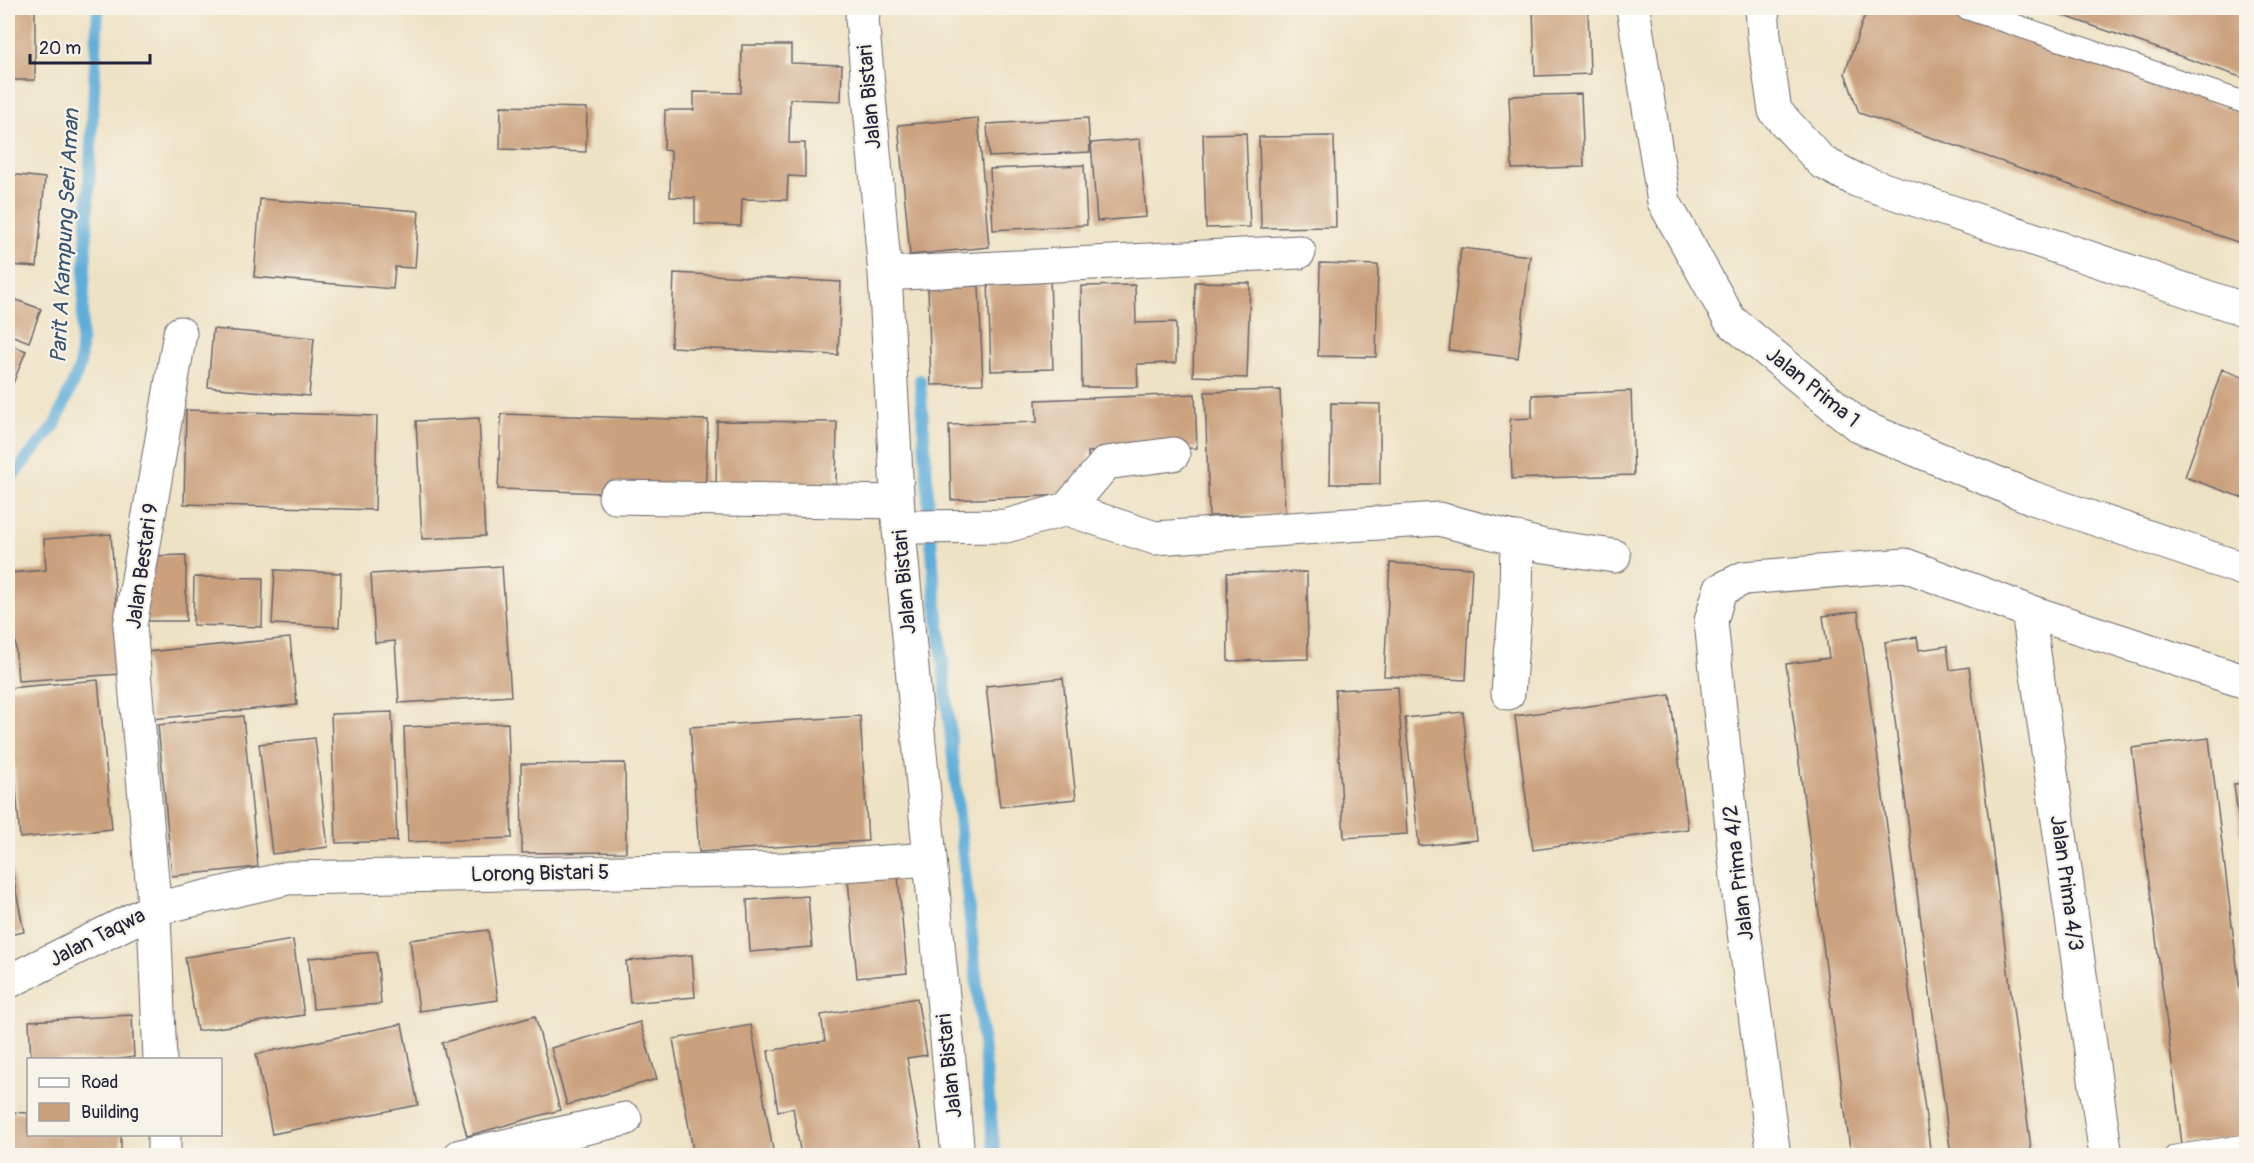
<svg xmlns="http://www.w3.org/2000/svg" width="2254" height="1163" viewBox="0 0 2254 1163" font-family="Pangolin,sans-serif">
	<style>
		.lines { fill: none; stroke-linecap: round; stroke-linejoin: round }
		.stream { stroke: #5fadd9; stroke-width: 12 }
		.building { fill: #caa07d }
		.service-casing { stroke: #69656b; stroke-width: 23 }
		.minor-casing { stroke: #69656b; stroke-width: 35 }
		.tertiary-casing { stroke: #69656b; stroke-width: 35 }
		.service { stroke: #fff; stroke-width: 21 }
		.minor { stroke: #fff; stroke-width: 33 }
		.tertiary { stroke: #fff; stroke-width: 33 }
		.labels { text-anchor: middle; stroke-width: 4.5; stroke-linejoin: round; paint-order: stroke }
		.street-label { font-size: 21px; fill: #22223b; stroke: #f7f3e8 }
		.water-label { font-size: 22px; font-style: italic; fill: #375372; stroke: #f7f3e8 }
	</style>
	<rect width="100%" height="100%" fill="#f7f3e8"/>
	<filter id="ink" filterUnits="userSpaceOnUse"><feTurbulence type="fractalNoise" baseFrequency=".0167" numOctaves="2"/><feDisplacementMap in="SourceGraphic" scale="12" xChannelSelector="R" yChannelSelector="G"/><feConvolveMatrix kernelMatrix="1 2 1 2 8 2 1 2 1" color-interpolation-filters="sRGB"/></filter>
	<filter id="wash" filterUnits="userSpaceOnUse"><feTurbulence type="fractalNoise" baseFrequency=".008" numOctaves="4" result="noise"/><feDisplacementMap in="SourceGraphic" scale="24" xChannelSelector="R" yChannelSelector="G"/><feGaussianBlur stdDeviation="1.35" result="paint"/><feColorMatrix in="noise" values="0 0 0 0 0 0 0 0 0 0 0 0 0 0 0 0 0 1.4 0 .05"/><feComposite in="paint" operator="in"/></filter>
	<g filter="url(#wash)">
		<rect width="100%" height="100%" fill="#eee2c4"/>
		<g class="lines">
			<path class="stream" d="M920,380L934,579L995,1156
				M8,481L55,425L80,366L98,8"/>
		</g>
		<g id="blocks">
			<path class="building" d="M8,8H35V80H8Z
				M1533,8H1588L1590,74L1535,76Z
				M1867,8H1936L2246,114V245L1859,113L1845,73Z
				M2041,8H2246V79L2073,19Z
				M742,45H791V63L842,65L841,101L790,99L789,143H805V177L788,176L787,200L742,199L741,226L695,224V198L670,197L671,151L664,150L665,110H694V92L741,93Z
				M1581,94L1584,167L1512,169L1509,96Z
				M501,106L587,108L586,152L500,149Z
				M978,118L989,247L910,255L898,125Z
				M1088,118L1090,152L989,157L987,124Z
				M1246,133L1250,227L1206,228L1203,134Z
				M1334,136L1336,227L1261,228L1259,137Z
				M1140,139L1146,217L1097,221L1091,143Z
				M1084,165L1087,225L993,230L990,169Z
				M8,174L45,178L37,267L8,265Z
				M260,199L419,211L415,268L395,267L393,289L254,277Z
				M1461,248L1530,256L1518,358L1449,350Z
				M1320,263L1378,265L1376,357L1318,356Z
				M674,273L841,282L838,355L671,347Z
				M1050,278L1053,369L991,371L988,280Z
				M1195,282L1250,283L1247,378L1193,376Z
				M1135,285L1136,323L1176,322V363L1137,364L1138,387H1082L1081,286Z
				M979,286L983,384L931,385L928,288Z
				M8,297L41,309L29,342L8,334Z
				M213,329L314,338L309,396L208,387Z
				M8,344L26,351L10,391L8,390Z
				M2222,369L2246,378V499L2185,477Z
				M1280,390L1285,514L1209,516L1205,392Z
				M1631,391L1634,475L1512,479L1510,419L1532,418V395Z
				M1195,394L1197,448L1088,452L1089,483L1073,495L951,500L949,425L1037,422L1036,400Z
				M1331,403L1380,404V484H1330Z
				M186,410L377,416L375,510L184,504Z
				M501,414L708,420L705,497L498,489Z
				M479,418L485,536L422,539L416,421Z
				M717,421L837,422L836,489L716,488Z
				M111,534L121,674L18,681L10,573L46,570L44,539Z
				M186,555V621H147L146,556Z
				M1390,563L1472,568L1466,680L1384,676Z
				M502,566L511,696L399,703L395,641L375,643L371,574Z
				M275,570L341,573L339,627L272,624Z
				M1307,572L1308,659L1228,661L1227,573Z
				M194,577L263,578L262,627L193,625Z
				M1858,611L1915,1034L1931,1156H1851L1841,1081L1786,664L1829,658L1823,616Z
				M1917,637L1919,650L1947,646L1950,670L1969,667L2032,1156H1951L1885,642Z
				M290,638L297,705L152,719L146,652Z
				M1063,678L1076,799L1000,807L986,686Z
				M98,680L112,829L20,838L8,688Z
				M1398,687L1407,834L1344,838L1335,690Z
				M1670,695L1688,829L1533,850L1515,716Z
				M392,712L397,841L336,843L331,714Z
				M1463,712L1477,840L1419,846L1405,718Z
				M243,716L258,867L172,876L158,725Z
				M860,716L868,841L699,852L690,727Z
				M508,723L512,838L408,842L404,727Z
				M315,738L328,847L272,854L259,744Z
				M2209,738L2246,1039V1136L2182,1144L2132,748Z
				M625,763L626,852L522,853L521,764Z
				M2246,783V872H2245L2234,784Z
				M8,850L24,932L8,935Z
				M898,876L907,973L857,978L848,880Z
				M808,896L812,947L750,952L747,900Z
				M488,930L498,1000L419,1011L410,940Z
				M293,940L304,1015L197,1031L185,957Z
				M377,952L381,1004L313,1009L309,958Z
				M692,955L695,997L630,1003L626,961Z
				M917,998L927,1055L907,1058L923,1156H801L793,1108L778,1111L768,1051L825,1041L821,1015Z
				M132,1015L134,1057L114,1060H31L29,1021Z
				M535,1016L560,1110L467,1136L442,1043Z
				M640,1022L657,1079L567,1105L551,1048Z
				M402,1024L418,1105L272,1134L256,1054Z
				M751,1025L774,1156H694L673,1039Z
				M8,1112L28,1113V1134H121V1156H8Z"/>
		</g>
	</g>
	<g filter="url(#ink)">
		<use href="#blocks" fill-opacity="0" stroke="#69656b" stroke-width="1.5"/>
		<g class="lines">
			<g class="service-casing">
				<path id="service" d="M1965,8L2246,103
					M2175,1156L2246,1145"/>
			</g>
			<g class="minor-casing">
				<path id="minor" d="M864,8L862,18L885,274L899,530L958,1156
					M1762,8L1764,36L1775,111L1822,162L1856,180L2246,310
					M885,274L1299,252
					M615,497L897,502
					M1067,509L1155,538L1439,519L1544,546L1614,556
					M899,530L913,527L1006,526L1067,509L1106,463L1173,454
					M2028,611L2106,1156
					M1508,693L1516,598L1517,538
					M8,982L154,909L288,878L786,869L929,859
					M160,1060L153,891L130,626L180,333
					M164,1134V1156
					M460,1156L625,1119
					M1774,1156L1738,887L1711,621L1720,590L1744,578L1905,565L2028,611L2246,682"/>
			</g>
			<g class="tertiary-casing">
				<path id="tertiary" d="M1633,8L1664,202L1730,320L1859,426L2033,498L2246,570"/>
			</g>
			<use href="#service" class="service"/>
			<use href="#minor" class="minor"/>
			<use href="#tertiary" class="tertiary"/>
		</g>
	</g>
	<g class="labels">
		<g class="street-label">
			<text transform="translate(869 97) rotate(-95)" y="7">Jalan Bistari</text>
			<text transform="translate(1813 387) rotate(39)" y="7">Jalan Prima 1</text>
			<text transform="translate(142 566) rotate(-82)" y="7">Jalan Bestari 9</text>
			<text transform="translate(904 582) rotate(-95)" y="7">Jalan Bistari</text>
			<text transform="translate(540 873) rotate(-1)" y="7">Lorong Bistari 5</text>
			<text transform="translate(1738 873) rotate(-97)" y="7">Jalan Prima 4/2</text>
			<text transform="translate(2067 883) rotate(82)" y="7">Jalan Prima 4/3</text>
			<text transform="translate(97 937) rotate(-27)" y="7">Jalan Taqwa</text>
			<text transform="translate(949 1066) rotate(-96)" y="7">Jalan Bistari</text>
		</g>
		<g class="water-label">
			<text transform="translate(64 236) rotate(-87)" y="8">Parit A Kampung Seri Aman</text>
		</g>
	</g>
	<rect width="2254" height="1163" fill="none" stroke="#f7f3e8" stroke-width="30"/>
	<rect x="27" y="1058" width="195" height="78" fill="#f7f3e8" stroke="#a29fa3" stroke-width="1.5"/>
	<rect x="39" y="1078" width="30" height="9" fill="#ffffff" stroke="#a29fa3" stroke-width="1.5"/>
	<text x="81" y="1088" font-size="18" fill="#22223b">Road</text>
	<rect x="39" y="1103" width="30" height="18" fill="#caa07d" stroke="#a29fa3" stroke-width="1.5"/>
	<text x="81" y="1118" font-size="18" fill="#22223b">Building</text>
	<path d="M30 54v9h120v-9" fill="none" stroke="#22223b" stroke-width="3"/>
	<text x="39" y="54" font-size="18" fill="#22223b" stroke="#f7f3e8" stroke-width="4.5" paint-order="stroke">20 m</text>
</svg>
